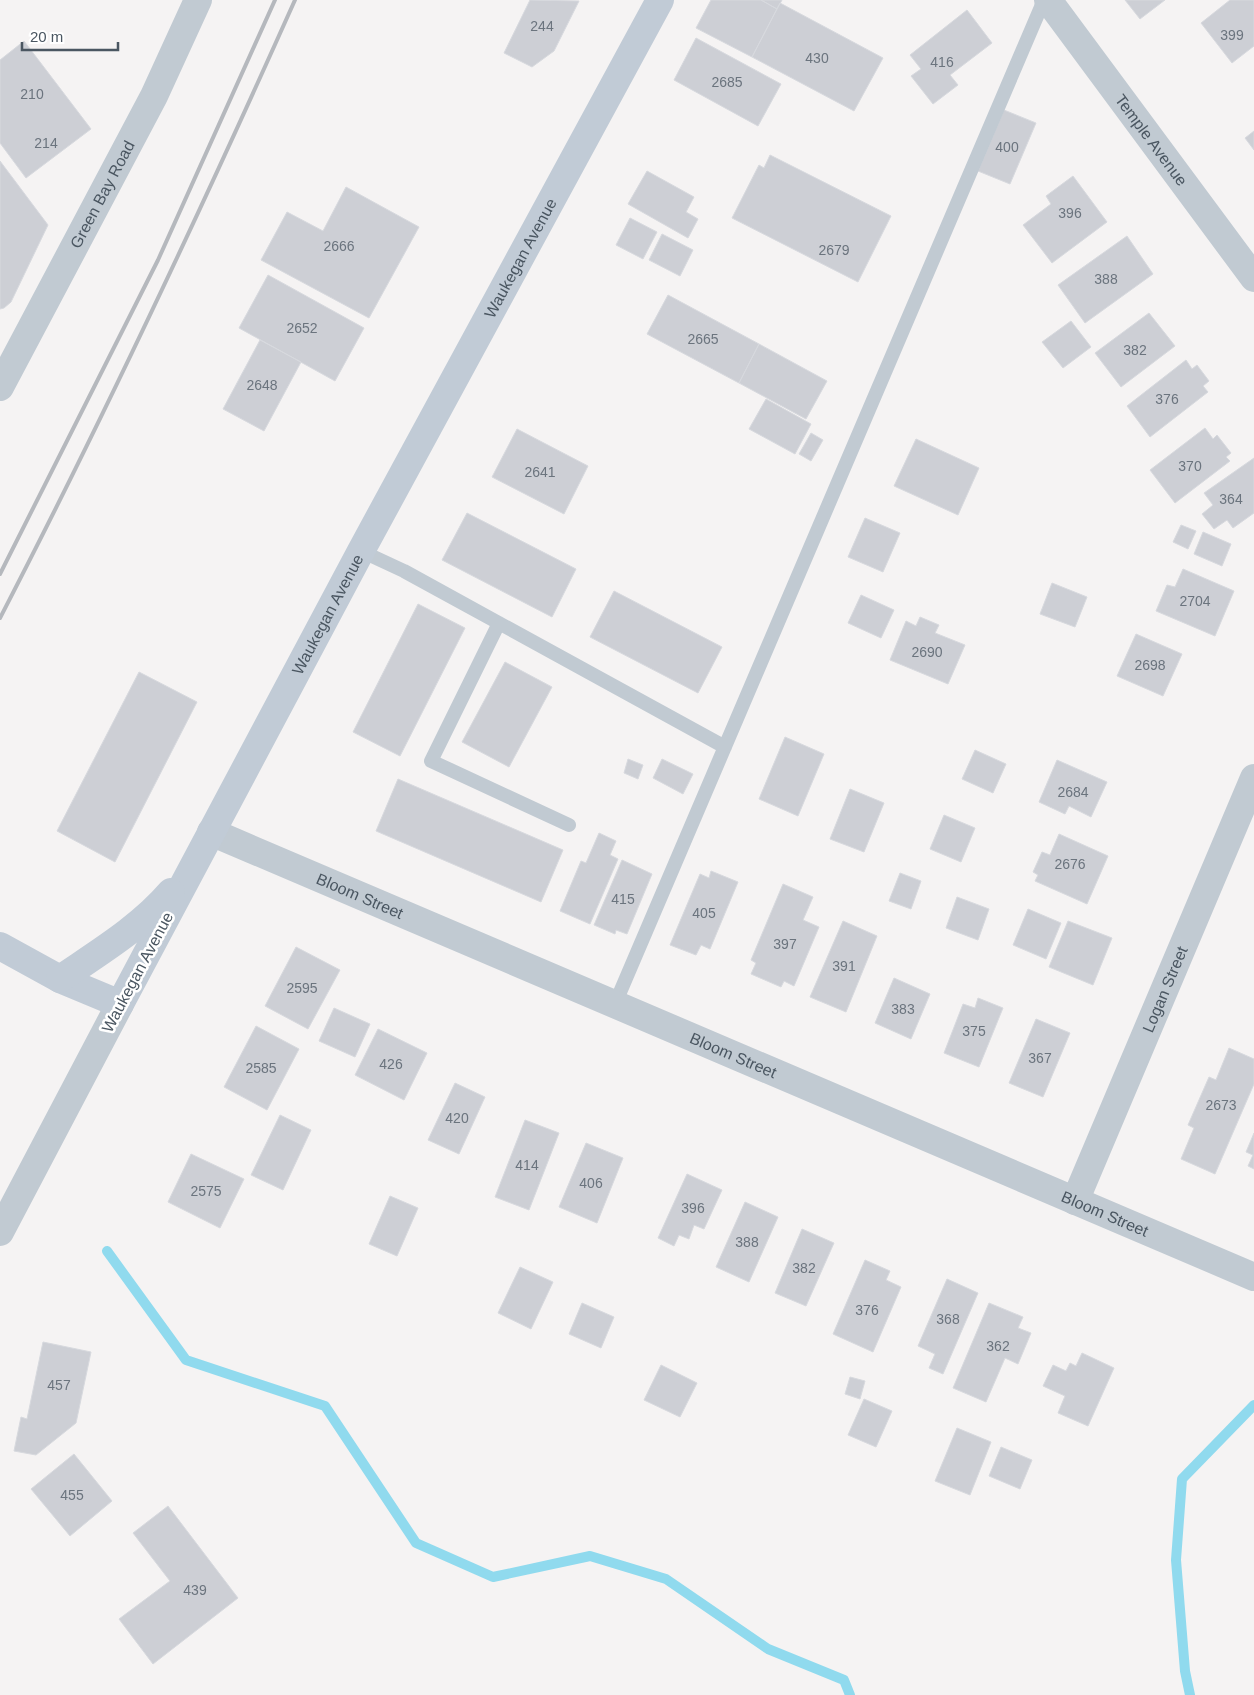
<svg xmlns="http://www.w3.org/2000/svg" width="1254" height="1695" viewBox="0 0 1254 1695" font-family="Helvetica,sans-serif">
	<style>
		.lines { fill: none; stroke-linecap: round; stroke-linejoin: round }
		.stream { stroke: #90daee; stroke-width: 10 }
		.building { fill: #cdcfd5; stroke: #d7d9de }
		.service { stroke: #c1cad2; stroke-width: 14 }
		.minor { stroke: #c1cad2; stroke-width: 28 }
		.tertiary { stroke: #c1cad2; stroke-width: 28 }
		.secondary { stroke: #c1cbd6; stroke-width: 28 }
		.rail { stroke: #b5b8bd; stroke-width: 4 }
		.labels { text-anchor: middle; stroke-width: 5; stroke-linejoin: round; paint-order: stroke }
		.number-label { font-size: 14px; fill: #6b747e }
		.street-label { font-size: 16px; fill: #4a5661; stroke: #fff }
	</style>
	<rect width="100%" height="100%" fill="#f5f3f3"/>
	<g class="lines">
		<path class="stream" d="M107,1251L186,1360L325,1406L416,1543L493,1577L590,1556L666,1579L768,1649L844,1680L850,1695
			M1190,1695L1185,1671L1176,1560L1182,1479L1254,1405"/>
	</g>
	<path class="building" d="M530,0L579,1L554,51L532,67L504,53Z
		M711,0H761L777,9L752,57L696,28Z
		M761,0H782L777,9Z
		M1125,0H1165L1140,19Z
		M1230,0H1254V46L1232,63L1201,23Z
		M780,3L883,58L854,111L752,57Z
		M967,10L992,43L950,75L958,85L933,104L911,76L921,69L910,55Z
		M696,38L781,84L758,126L674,80Z
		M24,41L91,129L26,178L0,143V60Z
		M1004,110L1036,123L1010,184L978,171Z
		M1254,131V150L1245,138Z
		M770,155L891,216L858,282L732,218L759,165L764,168Z
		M0,161L48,225L11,302L4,308L0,309Z
		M647,171L694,197L686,212L698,219L688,238L628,204Z
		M1073,176L1107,222L1052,263L1023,225L1051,204L1046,196Z
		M346,187L419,227L369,318L261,260L287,212L323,231Z
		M630,218L657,232L643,259L616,245Z
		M662,234L693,250L680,276L649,260Z
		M1127,236L1153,274L1085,323L1058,285Z
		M268,275L364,328L335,381L239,328Z
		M668,295L759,344L739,383L647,334Z
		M1149,313L1175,346L1121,387L1095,353Z
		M1071,321L1091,347L1063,368L1042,342Z
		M260,340L301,362L264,431L223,409Z
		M759,344L827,381L806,419L739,383Z
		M1186,360L1192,369L1197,365L1209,381L1203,386L1208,392L1150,437L1127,406Z
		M766,399L811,424L795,454L749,429Z
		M1205,428L1213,439L1217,435L1231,453L1226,457L1230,461L1175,503L1150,470Z
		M517,429L588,466L564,514L492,477Z
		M811,433L823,440L811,461L799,454Z
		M916,439L979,468L958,515L894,486Z
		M1254,458V513L1233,528L1227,520L1214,529L1202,514L1213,505L1204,493Z
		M467,513L576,569L552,617L442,560Z
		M865,518L900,533L883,572L848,557Z
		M1181,525L1196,531L1188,549L1173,542Z
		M1203,532L1231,544L1222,566L1194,554Z
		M1183,569L1234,591L1215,636L1156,611L1167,585L1175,587Z
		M1052,583L1087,597L1075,627L1040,614Z
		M614,591L722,647L698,693L590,637Z
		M861,595L894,610L881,638L848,623Z
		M418,604L465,628L400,756L353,732Z
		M920,617L939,625L935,633L965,645L948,684L890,660L906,621L916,626Z
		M1136,634L1182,654L1163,696L1117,676Z
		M505,662L552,687L509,767L462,742Z
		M139,672L197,702L115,862L57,831Z
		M785,737L824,754L798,816L759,799Z
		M975,750L1006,764L993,793L962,779Z
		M628,759L643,765L638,779L624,773Z
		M662,759L693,774L683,794L653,778Z
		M1057,760L1107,782L1091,817L1069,806L1065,814L1039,802Z
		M398,779L563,850L541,902L376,831Z
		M850,789L884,803L864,852L830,839Z
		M944,815L975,828L961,862L930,849Z
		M599,833L616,841L610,855L618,859L590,924L560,911L581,861L586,863Z
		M1059,834L1108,856L1087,904L1035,881L1038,875L1033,872L1042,852L1050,855Z
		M622,860L652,874L627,934L616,930L615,934L594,925Z
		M711,871L738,882L710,949L701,945L696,955L670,945L700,874L709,878Z
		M900,873L921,881L911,909L889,901Z
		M783,884L813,897L803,920L819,927L794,986L784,981L781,987L751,974L756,963L751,960Z
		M957,897L989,909L978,940L946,928Z
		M1028,909L1061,923L1046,959L1013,945Z
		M843,921L877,936L846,1012L810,997Z
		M1068,921L1112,938L1093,985L1049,967Z
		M296,947L340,970L308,1029L265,1006Z
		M894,978L930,994L911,1039L875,1023Z
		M978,998L1003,1008L979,1067L944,1053L963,1004L975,1008Z
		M334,1008L370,1024L355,1057L319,1041Z
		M1036,1019L1070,1033L1043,1097L1009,1083Z
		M256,1026L299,1049L267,1110L224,1087Z
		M378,1029L427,1053L404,1100L355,1075Z
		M1229,1048L1254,1059V1084L1215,1174L1181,1159L1194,1128L1188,1125L1209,1077L1216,1080Z
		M455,1083L485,1097L459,1154L428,1140Z
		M280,1115L311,1130L283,1190L251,1175Z
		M525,1120L559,1133L529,1210L495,1197Z
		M1254,1133V1169L1248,1166L1253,1155L1246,1152Z
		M586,1143L623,1158L597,1223L559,1207Z
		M191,1154L244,1179L220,1228L168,1202Z
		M687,1174L722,1190L704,1229L694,1225L689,1239L679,1235L674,1246L658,1238Z
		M390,1196L418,1208L397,1256L369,1244Z
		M745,1202L778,1217L749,1282L716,1267Z
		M802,1229L834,1243L806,1306L775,1293Z
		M865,1260L890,1271L886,1280L901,1287L873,1352L833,1334Z
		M520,1267L553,1282L531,1329L498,1313Z
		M947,1279L978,1293L943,1374L929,1368L935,1354L918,1346Z
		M582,1303L614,1317L601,1348L569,1334Z
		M989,1303L1023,1317L1018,1328L1031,1333L1018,1364L1005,1358L986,1402L953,1388Z
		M43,1342L91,1352L76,1423L36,1455L14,1451L21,1417L27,1419Z
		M1082,1353L1114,1368L1088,1426L1058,1413L1065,1396L1043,1386L1053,1365L1066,1371L1070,1363L1076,1366Z
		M661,1365L697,1383L680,1417L644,1400Z
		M850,1377L865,1381L860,1399L845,1394Z
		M864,1399L892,1411L876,1447L848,1435Z
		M957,1428L991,1442L970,1495L935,1481Z
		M1001,1447L1032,1460L1020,1489L989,1476Z
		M74,1454L112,1501L70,1536L31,1489Z
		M168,1506L238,1598L153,1664L119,1619L170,1581L133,1533Z"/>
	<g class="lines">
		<path class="service" d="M361,551L404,571L725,747
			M499,623L431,761L569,825
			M615,1004L1044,0"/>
		<g class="minor">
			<path id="s1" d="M211,832L1254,1277"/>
			<path id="s2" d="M1075,1201L1254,778"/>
		</g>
		<g class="tertiary">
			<path id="s3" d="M1048,0L1254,278"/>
			<path id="s4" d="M0,387L154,96L198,0"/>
			<path d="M0,1232L120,1004"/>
		</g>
		<g class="secondary">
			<path id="s5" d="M0,946L60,979L120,1004L361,551L660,0"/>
			<path d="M60,979C98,953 140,928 171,892"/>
		</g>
		<path class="rail" d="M0,574L158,260L275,0
			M0,618C105,415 202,208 295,0"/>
	</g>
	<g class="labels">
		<g class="number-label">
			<text x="542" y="31">244</text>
			<text x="1232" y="40">399</text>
			<text x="817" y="63">430</text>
			<text x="942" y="67">416</text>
			<text x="727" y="87">2685</text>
			<text x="32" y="99">210</text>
			<text x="46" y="148">214</text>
			<text x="1007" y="152">400</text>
			<text x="1070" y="218">396</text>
			<text x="339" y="251">2666</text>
			<text x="834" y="255">2679</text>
			<text x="1106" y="284">388</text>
			<text x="302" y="333">2652</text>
			<text x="703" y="344">2665</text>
			<text x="1135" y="355">382</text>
			<text x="262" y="390">2648</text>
			<text x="1167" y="404">376</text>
			<text x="1190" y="471">370</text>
			<text x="540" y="477">2641</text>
			<text x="1231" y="504">364</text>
			<text x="1195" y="606">2704</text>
			<text x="927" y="657">2690</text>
			<text x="1150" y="670">2698</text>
			<text x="1073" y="797">2684</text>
			<text x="1070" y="869">2676</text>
			<text x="623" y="904">415</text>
			<text x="704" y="918">405</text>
			<text x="785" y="949">397</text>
			<text x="844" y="971">391</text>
			<text x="302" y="993">2595</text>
			<text x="903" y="1014">383</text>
			<text x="974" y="1036">375</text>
			<text x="1040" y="1063">367</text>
			<text x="391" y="1069">426</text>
			<text x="261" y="1073">2585</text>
			<text x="1221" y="1110">2673</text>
			<text x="457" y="1123">420</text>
			<text x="527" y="1170">414</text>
			<text x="591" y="1188">406</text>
			<text x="206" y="1196">2575</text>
			<text x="693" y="1213">396</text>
			<text x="747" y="1247">388</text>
			<text x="804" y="1273">382</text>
			<text x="867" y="1315">376</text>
			<text x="948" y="1324">368</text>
			<text x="998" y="1351">362</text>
			<text x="59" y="1390">457</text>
			<text x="72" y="1500">455</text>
			<text x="195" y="1595">439</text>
		</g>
		<g class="street-label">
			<text dy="6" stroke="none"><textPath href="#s3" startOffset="174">Temple Avenue</textPath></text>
			<text dy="6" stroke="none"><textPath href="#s4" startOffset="218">Green Bay Road</textPath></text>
			<text dy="6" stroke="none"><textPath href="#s5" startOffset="980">Waukegan Avenue</textPath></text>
			<text dy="6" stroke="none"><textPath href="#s5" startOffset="575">Waukegan Avenue</textPath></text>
			<text dy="6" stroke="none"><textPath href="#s1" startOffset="162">Bloom Street</textPath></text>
			<text transform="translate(137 972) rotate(-62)" y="6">Waukegan Avenue</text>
			<text dy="6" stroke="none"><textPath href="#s2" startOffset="230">Logan Street</textPath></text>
			<text dy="6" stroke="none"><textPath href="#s1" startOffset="568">Bloom Street</textPath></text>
			<text dy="6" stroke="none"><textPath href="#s1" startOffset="972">Bloom Street</textPath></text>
		</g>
	</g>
	<path d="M22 42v8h96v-8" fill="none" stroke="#4a5661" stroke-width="2.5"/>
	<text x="30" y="42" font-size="15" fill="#4a5661" stroke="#ffffff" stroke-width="4" paint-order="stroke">20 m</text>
</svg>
